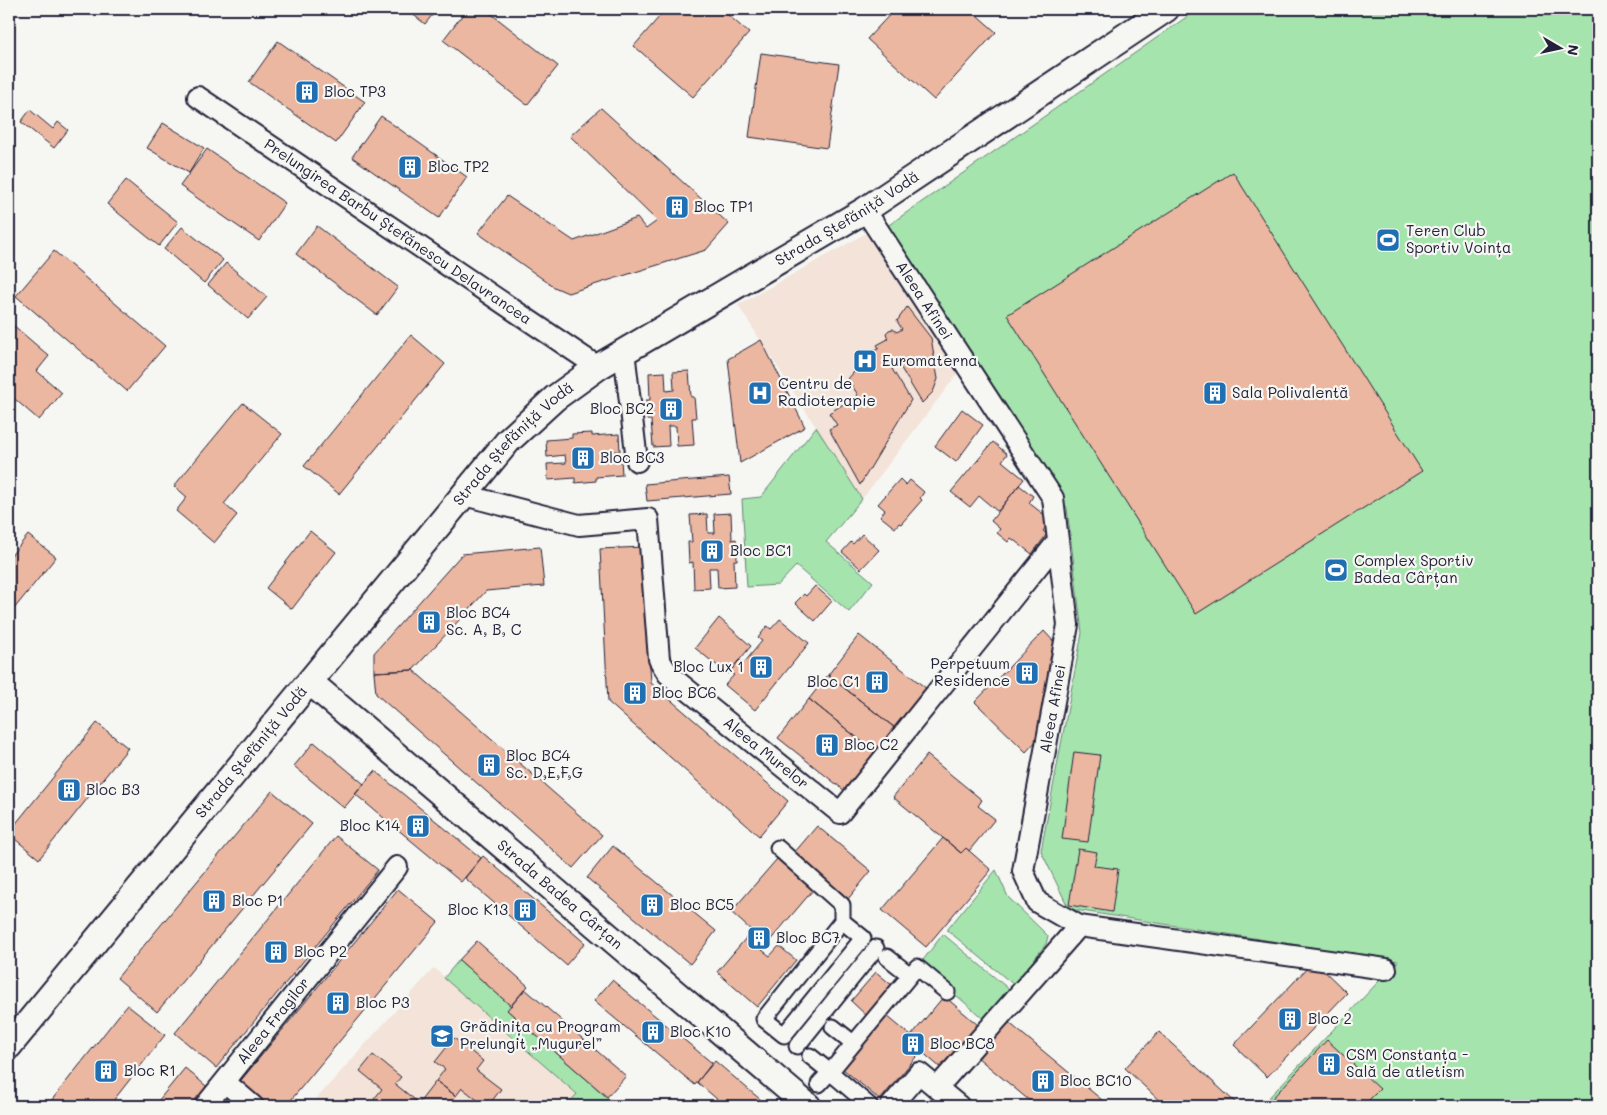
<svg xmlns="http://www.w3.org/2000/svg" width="1607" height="1115" viewBox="0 0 1607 1115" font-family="Mali,sans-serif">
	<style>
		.built { fill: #f3e3d9 }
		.green { fill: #a5e5ad; stroke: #648474 }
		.building { fill: #ecb7a0; stroke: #22223b }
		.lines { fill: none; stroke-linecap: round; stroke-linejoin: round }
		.pedestrian-casing { stroke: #22223b; stroke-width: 19 }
		.minor-casing { stroke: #22223b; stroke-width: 24 }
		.tertiary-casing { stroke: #22223b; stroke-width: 29 }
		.pedestrian { stroke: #f6f6f2; stroke-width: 15 }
		.minor { stroke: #f6f6f2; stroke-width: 20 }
		.tertiary { stroke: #f6f6f2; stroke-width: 25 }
		.labels { text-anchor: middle; stroke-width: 4.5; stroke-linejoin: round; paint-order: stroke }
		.poi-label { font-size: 15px; fill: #22223b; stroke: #f6f6f2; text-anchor: start }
		.street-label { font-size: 15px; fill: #22223b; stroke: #f6f6f2 }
	</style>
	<rect width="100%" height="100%" fill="#f6f6f2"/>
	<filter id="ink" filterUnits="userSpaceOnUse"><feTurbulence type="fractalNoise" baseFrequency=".02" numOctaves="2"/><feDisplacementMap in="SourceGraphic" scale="10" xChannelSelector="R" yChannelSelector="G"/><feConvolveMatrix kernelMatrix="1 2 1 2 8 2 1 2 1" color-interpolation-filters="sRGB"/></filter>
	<g filter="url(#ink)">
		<path class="built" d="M870,231L961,369L862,499L738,305Z
			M434,968L577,1094L566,1106H310Z"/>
		<path class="green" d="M1198,9H1598V1106H1261L1398,961L1069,909L1041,851L1082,633L1067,508L886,227Z
			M816,427L862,499L826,542L873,582L849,612L796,566L778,585L747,587L742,499L761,497Z
			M996,870L1008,897L1048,936L1046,944L1014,985L947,930Z
			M943,934L1011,991L986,1021L920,964Z
			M459,960L511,1006L507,1010L617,1106H566L577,1094L444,978Z"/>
		<path class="building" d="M406,9H437L425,24Z
			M467,9H485L558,66L527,105L443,40Z
			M666,9H721L749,33L693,97L634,46Z
			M895,9H970L996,32L934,100L867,39Z
			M278,41L365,102L336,143L249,82Z
			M761,53L839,64L827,148L749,137Z
			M601,108L729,224L706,250L568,293L554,287L478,233L507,196L574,241L637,218L646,229L657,221L570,136Z
			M30,110L53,129L58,122L68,130L54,148L21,122Z
			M381,116L467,177L439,218L352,157Z
			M163,123L204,148L189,173L147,148Z
			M207,149L285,203L259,241L180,186Z
			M1233,172L1422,471L1196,614L1007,315Z
			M126,180L178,222L159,246L107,204Z
			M317,226L398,287L377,315L296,254Z
			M182,227L223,260L204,283L164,249Z
			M54,251L165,346L127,391L16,296Z
			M226,263L267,297L248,319L208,285Z
			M907,307L931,338L938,379L933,392L922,403L899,365L892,369L911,400L860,485L829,429L837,425L829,413L858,395L848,379L859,366H862L867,358L874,354L873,352L879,348L877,345L888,339L886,333L889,330L893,329L897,332L902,329L897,321Z
			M13,325L49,356L37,371L62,393L39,420L9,394V330Z
			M411,335L445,364L339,494L304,466Z
			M761,340L805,427L740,463L728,359Z
			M689,371L691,397H694L696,418H692L694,445L677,446L676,426H668L669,446L653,447L651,420H647L646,400H650L649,373L665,372L666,391L674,390L673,372Z
			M243,403L282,434L224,504L237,515L214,543L176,511L187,497L174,486Z
			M962,409L983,425L956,462L935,446Z
			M592,433V436L619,434L620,451L600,452L601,460L621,459L622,475L596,477V481L575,483V478L548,480L547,464L566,463L565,455L547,457L546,440L572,438V434Z
			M993,442L1007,454L1002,461L1024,479L999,510L997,511L979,496L970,507L951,492Z
			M729,477L731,494L647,501L645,484Z
			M900,479L906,485L910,480L924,492L920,498L922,500L901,524L899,523L895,528L880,516L885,510L878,504Z
			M1019,485L1033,496L1029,503L1051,520L1043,531L1047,534L1032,554L1011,538L1008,542L997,533L1000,529L991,521Z
			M731,513L732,540L736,539L737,560H734L735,587L718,588L717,568H709L710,588L694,589L693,562L689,563L688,542H692L690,515L707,514L708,533H715L714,514Z
			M310,531L336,552L292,609L266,588Z
			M862,534L879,550L861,569L842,552L851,542L853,544Z
			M28,535L56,557L9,615V558Z
			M540,547L544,586L486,591L413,670L374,672V653L462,554Z
			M643,547L651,683L788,801L759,836L608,702L600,549Z
			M815,586L832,601L815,621L795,603L804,594L806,596Z
			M719,618L751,646L728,674L695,648Z
			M780,619L809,643L755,710L725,685L734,675L729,672L739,660L744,663L762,641L758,638L767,626L771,629Z
			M1044,631L1056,644L1039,738L1026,752L975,702Z
			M859,635L927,689L895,728L828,675Z
			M413,670L602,835L573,868L376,694L374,672Z
			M828,675L895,728L876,753L809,699Z
			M809,699L876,753L845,791L778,738Z
			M97,723L128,748L39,859L9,834V832Z
			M314,742L364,784L344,808L294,766Z
			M1074,752L1100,755L1088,842L1062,839Z
			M927,755L982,800L978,806L995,819L969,851L966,848L961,853L893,797Z
			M375,771L481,858L461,882L355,794Z
			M272,791L312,824L157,1012L117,978Z
			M817,826L871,871L848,899L794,853Z
			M336,836L378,870L216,1068L175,1033Z
			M943,838L961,853L966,848L991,870L926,947L882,910Z
			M613,846L716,931L690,964L587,878Z
			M1078,849L1097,852L1094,866L1118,869L1112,912L1069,905Z
			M483,856L585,943L566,965L465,878Z
			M777,859L813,890L762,950L770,956L779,946L796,960L757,1007L717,972L752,931L731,912Z
			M398,889L438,922L286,1106H265L238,1084Z
			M477,941L528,986L511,1006L459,960Z
			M1314,961L1347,993L1267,1077L1234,1045Z
			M876,972L893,986L867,1016L851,1001Z
			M612,980L712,1063L695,1085L594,1001Z
			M525,989L626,1076L607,1097L507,1010Z
			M944,996L978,1025L942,1069L921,1051L880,1100L843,1069L887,1016L911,1036Z
			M127,1005L165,1035L109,1106H47Z
			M1007,1021L1108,1105L1107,1106H1036L977,1057Z
			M1159,1032L1238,1105L1237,1106H1165L1125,1068Z
			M454,1038L483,1061L476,1070L501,1089L488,1106H485L462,1088L456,1096L436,1081L445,1069L435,1062Z
			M1327,1040L1380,1089L1363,1106H1265Z
			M373,1055L401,1077L395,1084L419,1103L436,1081L456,1096L448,1106H383L374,1099L382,1089L360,1071Z
			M715,1061L768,1106H725L697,1082Z
			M185,1068L212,1091L200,1106H154Z"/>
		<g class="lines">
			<g class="pedestrian-casing">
				<path id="pedestrian" d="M778,848L842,905V921
					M842,921L863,938L784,1035L764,1019Z
					M887,957L910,975
					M833,1027L853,1043
					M797,1046L876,948
					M810,1056L830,1072L819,1084
					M870,1106L830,1072L917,967L947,992"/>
			</g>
			<g class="minor-casing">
				<g id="minor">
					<path id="s1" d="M198,97L598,367"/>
					<path id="s2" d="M865,210L1053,498L1068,625L1023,871L1037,902L1079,926L1386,969"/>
					<path d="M624,351L637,461"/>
					<path id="s3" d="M464,495L579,525L648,519L659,659L668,674L840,813L1058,541"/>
					<path d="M225,1082L253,1106"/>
					<path d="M937,1088L1079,926"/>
					<path id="s4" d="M205,1106L397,867"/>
					<path d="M891,1106L919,1073L959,1106"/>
				</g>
			</g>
			<g class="tertiary-casing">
				<g id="tertiary">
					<path id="s5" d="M310,682L808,1106"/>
					<path id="s6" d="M9,1046L508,441L555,398L598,367L865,210L1166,9"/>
				</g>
			</g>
			<use href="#pedestrian" class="pedestrian"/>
			<use href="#minor" class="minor"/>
			<use href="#tertiary" class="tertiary"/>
		</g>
	</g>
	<defs>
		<g id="building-square" transform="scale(1.25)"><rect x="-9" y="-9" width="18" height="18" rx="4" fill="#1f6fb2" stroke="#f6f6f2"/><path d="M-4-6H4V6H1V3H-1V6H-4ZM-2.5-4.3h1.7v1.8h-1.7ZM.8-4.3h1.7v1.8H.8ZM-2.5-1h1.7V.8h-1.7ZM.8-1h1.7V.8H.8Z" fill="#fff"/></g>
		<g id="stadium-square" transform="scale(1.25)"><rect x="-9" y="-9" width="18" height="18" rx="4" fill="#1f6fb2" stroke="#f6f6f2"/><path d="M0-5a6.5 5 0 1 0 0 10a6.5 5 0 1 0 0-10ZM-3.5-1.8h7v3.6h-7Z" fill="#fff"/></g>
		<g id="hospital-square" transform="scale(1.25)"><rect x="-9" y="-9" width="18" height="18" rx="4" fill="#1f6fb2" stroke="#f6f6f2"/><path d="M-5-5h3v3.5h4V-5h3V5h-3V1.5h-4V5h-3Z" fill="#fff"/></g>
		<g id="school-square" transform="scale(1.25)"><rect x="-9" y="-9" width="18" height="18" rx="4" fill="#1f6fb2" stroke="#f6f6f2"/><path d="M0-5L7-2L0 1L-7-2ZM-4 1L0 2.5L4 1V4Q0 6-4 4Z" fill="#fff"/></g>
	</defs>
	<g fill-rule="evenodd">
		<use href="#building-square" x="307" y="92"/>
		<use href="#building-square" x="410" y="167"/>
		<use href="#building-square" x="677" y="207"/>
		<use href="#stadium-square" x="1388" y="240"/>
		<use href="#hospital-square" x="865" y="361"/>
		<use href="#hospital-square" x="760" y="393"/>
		<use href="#building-square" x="1215" y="393"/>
		<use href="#building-square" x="671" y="409"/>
		<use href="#building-square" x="583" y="458"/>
		<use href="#building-square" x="712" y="551"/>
		<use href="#stadium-square" x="1336" y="570"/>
		<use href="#building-square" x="429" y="622"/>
		<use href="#building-square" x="761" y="667"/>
		<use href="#building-square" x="1027" y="673"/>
		<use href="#building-square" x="877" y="682"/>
		<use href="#building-square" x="635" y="693"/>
		<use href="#building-square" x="827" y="745"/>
		<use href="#building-square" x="489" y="765"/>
		<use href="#building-square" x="69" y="790"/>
		<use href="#building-square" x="418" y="826"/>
		<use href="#building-square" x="214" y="901"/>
		<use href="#building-square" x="652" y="905"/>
		<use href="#building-square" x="525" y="910"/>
		<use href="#building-square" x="759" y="938"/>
		<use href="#building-square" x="276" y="952"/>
		<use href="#building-square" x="338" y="1003"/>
		<use href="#building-square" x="1290" y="1019"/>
		<use href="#building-square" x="653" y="1032"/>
		<use href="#school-square" x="442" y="1036"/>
		<use href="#building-square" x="913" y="1044"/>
		<use href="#building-square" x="1329" y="1064"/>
		<use href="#building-square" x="106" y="1071"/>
		<use href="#building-square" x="1043" y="1081"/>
	</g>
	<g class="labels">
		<g class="poi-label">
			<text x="324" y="97">Bloc TP3</text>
			<text x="428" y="172">Bloc TP2</text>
			<text x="694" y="212">Bloc TP1</text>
			<text x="1406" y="236">Teren Club<tspan x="1406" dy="17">Sportiv Voința</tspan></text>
			<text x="882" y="366">Euromaterna</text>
			<text x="778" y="389">Centru de<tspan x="778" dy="17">Radioterapie</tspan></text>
			<text x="1232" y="398">Sala Polivalentă</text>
			<text x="654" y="414" text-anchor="end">Bloc BC2</text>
			<text x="600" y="463">Bloc BC3</text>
			<text x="730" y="556">Bloc BC1</text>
			<text x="1354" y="566">Complex Sportiv<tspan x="1354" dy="17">Badea Cârțan</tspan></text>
			<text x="446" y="618">Bloc BC4<tspan x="446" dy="17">Sc. A, B, C</tspan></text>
			<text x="1010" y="669" text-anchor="end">Perpetuum<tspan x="1010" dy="17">Residence</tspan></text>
			<text x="744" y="672" text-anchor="end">Bloc Lux 1</text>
			<text x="860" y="687" text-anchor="end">Bloc C1</text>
			<text x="652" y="698">Bloc BC6</text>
			<text x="844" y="750">Bloc C2</text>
			<text x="506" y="761">Bloc BC4<tspan x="506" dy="17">Sc. D,E,F,G</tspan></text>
			<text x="86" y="795">Bloc B3</text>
			<text x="400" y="831" text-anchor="end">Bloc K14</text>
			<text x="232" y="906">Bloc P1</text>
			<text x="670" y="910">Bloc BC5</text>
			<text x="508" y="915" text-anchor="end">Bloc K13</text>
			<text x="776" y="943">Bloc BC7</text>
			<text x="294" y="957">Bloc P2</text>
			<text x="356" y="1008">Bloc P3</text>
			<text x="1308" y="1024">Bloc 2</text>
			<text x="460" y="1032">Grădinița cu Program<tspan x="460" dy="17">Prelungit „Mugurel”</tspan></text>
			<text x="670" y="1037">Bloc K10</text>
			<text x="930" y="1049">Bloc BC8</text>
			<text x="1346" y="1060">CSM Constanța -<tspan x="1346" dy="17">Sală de atletism</tspan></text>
			<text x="124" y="1076">Bloc R1</text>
			<text x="1060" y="1086">Bloc BC10</text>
		</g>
		<g class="street-label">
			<text dy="5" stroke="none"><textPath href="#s6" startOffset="1191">Strada Ștefăniță Vodă</textPath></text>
			<text dy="5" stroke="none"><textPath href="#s1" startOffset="241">Prelungirea Barbu Ștefănescu Delavrancea</textPath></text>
			<text dy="5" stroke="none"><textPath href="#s2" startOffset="108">Aleea Afinei</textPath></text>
			<text dy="5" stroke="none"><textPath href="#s6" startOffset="786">Strada Ștefăniță Vodă</textPath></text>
			<text transform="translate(1053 709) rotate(-80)" y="5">Aleea Afinei</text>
			<text dy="5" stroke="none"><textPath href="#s6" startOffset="381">Strada Ștefăniță Vodă</textPath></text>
			<text dy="5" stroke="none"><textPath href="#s3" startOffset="472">Aleea Murelor</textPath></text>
			<text dy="5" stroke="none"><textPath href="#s5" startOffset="328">Strada Badea Cârțan</textPath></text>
			<text dy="5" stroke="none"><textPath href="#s4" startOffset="109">Aleea Fragilor</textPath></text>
		</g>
	</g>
	<rect width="1607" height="1115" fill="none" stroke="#f6f6f2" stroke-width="30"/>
	<rect x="15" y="15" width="1577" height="1085" fill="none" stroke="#22223b" stroke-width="2" filter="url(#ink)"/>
	<g transform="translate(1560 48) rotate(99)" stroke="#f6f6f2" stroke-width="4" paint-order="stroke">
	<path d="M0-4L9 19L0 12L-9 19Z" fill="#22223b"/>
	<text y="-8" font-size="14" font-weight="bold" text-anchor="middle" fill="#22223b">N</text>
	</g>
</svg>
